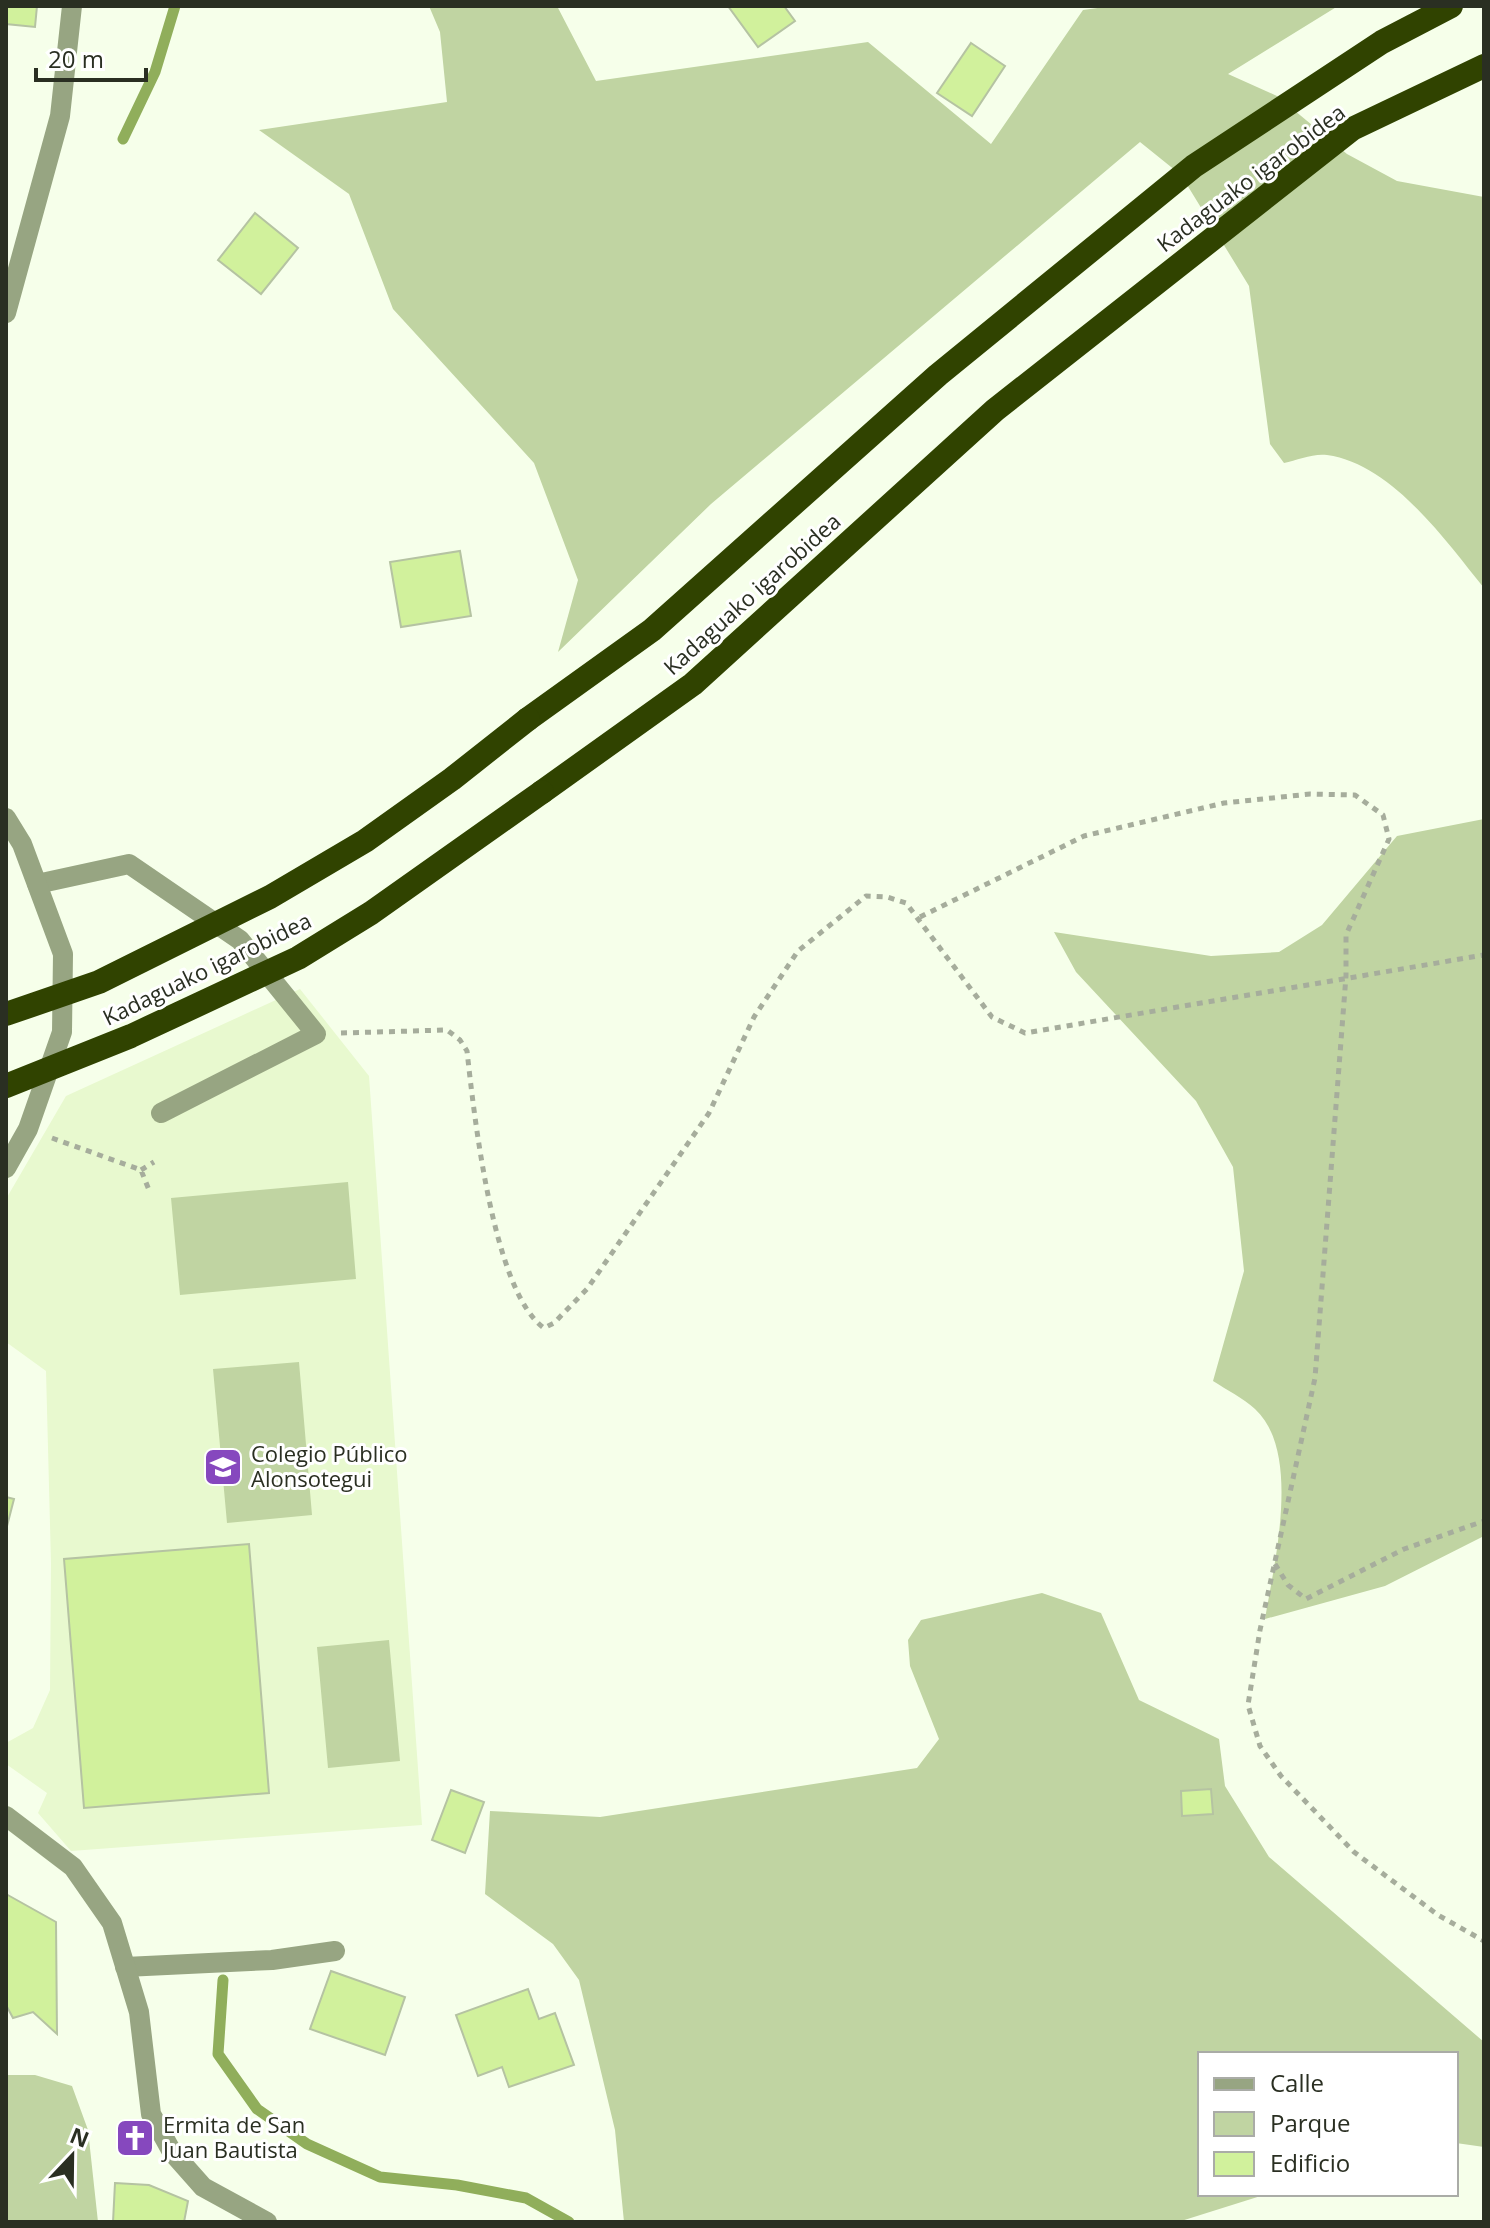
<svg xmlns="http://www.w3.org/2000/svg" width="1490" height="2228" viewBox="0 0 1490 2228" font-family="'Open Sans',sans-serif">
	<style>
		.built { fill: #e8f9cf }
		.green { fill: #c0d4a2 }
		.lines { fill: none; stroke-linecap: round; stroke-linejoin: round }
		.stream { stroke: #90ae5b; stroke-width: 11 }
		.building { fill: #d1f19c; stroke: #b5c3a2; stroke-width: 2 }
		.path { stroke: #a6ad9c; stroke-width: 5; stroke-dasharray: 6 6; stroke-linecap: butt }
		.service { stroke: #97a582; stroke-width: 20 }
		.minor { stroke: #97a582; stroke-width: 20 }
		.motorway { stroke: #304300; stroke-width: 24 }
		.motorway-bridge { stroke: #304300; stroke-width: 24 }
		.labels { text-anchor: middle; stroke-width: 6; stroke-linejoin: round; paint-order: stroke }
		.street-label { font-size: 22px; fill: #2a2f22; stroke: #fff }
		.poi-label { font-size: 22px; fill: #2a2f22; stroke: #fff; text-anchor: start }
	</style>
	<rect width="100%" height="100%" fill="#f6ffea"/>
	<path class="built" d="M300,989L369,1076L422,1825L71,1851L38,1813L47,1793L6,1764V1743L33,1728L50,1690L51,1563L46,1371L6,1342V1199L66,1096Z"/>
	<path class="green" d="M429,6H557L596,81L868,42L991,144L1083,10L1112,6H1338L1228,74L1277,96L1347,154L1397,181L1484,197V588C1445,540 1392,464 1327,455C1314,453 1297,460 1284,463L1270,444L1249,286L1181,175L1140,142L711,504L558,652L578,580L534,463L393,309L349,194L259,130L447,102L440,32Z
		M1484,819V1536L1385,1586L1265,1619C1274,1564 1302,1452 1255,1409C1243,1398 1227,1390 1213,1381L1244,1271L1233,1167L1196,1101L1076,972L1054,932L1211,956L1279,952L1322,925L1397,836Z
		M348,1182L356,1279L180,1295L171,1198Z
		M299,1362L312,1515L227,1523L213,1369Z
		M1042,1593L1101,1613L1139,1700L1219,1739L1225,1786L1269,1857L1484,2042V2147L1456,2143V2054H1200V2194H1267L1178,2222H624L615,2130L579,1980L553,1944L485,1894L490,1811L600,1817L917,1768L939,1739L910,1666L908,1640L921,1620Z
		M389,1640L400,1761L328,1768L317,1647Z
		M6,2075H35L72,2086L88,2130L98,2222H6Z"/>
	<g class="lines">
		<path class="stream" d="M123,139L155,72L175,6
			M223,1980L218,2054L257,2109L307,2144L380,2177L457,2185L526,2198L569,2222"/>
	</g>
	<path class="building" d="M6,6H37L35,27L6,24Z
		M728,6H784L795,21L758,47Z
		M971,43L1005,66L972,116L937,93Z
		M255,213L298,248L261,294L218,260Z
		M460,551L471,616L401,627L390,562Z
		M6,1497L14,1499L6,1530Z
		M249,1544L269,1793L84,1808L64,1559Z
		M1211,1789L1213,1814L1182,1816L1181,1791Z
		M451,1790L484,1802L465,1853L432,1840Z
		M6,1894L56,1922L57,2034L33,2012L13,2018L6,2005Z
		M331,1971L405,1997L385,2055L310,2029Z
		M528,1989L539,2019L555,2013L574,2065L509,2087L502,2067L478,2076L456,2015Z
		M115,2183L149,2185L188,2201L184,2222H113Z"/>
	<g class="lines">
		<path class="path" d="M920,917L1084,836L1224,803L1310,794L1355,795L1383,815L1389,839L1346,935V976L1315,1378L1260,1630L1248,1705L1260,1746L1281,1776L1354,1852L1438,1915L1484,1941
			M341,1033L447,1030L460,1040L467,1051C474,1114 493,1292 544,1328L554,1323L587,1289L709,1113L754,1017L798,951L866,896L887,897L906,903L992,1017L1025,1033L1484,955
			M52,1138L141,1170L149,1190
			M141,1170L154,1162
			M1275,1564L1288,1585L1306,1599L1404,1549L1484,1521"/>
		<path class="service" d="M37,884L129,864L240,940L316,1034L161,1113
			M125,1967L272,1960L335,1951"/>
		<path class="minor" d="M6,313L60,116L72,6
			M6,818L22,844L63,954L62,1032L28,1129L6,1168
			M6,1816L73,1867L112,1923L139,2012L151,2114L172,2152L203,2187L267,2222"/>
		<path class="motorway" d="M528,719L652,630L938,375L1194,166L1382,42L1451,6
			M542,792L693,684L995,410L1352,129L1484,66"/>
		<path class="motorway-bridge" d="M6,1014L99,982L270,897L365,841L452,779L528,719
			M6,1086L131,1036L298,958L371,913L542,792"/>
	</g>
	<defs>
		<g id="school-square" transform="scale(2)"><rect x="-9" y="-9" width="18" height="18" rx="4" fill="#8648be" stroke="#fff"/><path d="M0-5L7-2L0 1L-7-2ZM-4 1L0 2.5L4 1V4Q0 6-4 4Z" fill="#fff"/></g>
		<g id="church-square" transform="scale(2)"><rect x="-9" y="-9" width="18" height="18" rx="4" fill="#8648be" stroke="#fff"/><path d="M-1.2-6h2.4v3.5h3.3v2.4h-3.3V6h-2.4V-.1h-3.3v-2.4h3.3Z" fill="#fff"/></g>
	</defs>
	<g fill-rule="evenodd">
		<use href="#school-square" x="223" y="1467"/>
		<use href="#church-square" x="135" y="2138"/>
	</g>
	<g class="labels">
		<g class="street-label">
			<text transform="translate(1251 178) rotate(-37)" y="8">Kadaguako igarobidea</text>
			<text transform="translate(752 594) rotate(-42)" y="8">Kadaguako igarobidea</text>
			<text transform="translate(207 969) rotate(-26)" y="8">Kadaguako igarobidea</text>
		</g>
		<g class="poi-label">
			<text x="251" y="1462">Colegio Público<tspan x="251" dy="25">Alonsotegui</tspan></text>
			<text x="163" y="2133">Ermita de San<tspan x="163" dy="25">Juan Bautista</tspan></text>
		</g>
	</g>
	<rect width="1490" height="2228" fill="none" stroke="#2a2f22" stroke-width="16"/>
	<rect x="1198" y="2052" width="260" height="144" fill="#ffffff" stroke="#aaaca7" stroke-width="2"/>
	<rect x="1214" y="2078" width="40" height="12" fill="#97a582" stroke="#aaaca7" stroke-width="2"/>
	<text x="1270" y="2092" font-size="24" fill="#2a2f22">Calle</text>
	<rect x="1214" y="2112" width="40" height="24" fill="#c0d4a2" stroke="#aaaca7" stroke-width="2"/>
	<text x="1270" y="2132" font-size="24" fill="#2a2f22">Parque</text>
	<rect x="1214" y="2152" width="40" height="24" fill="#d1f19c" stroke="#aaaca7" stroke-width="2"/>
	<text x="1270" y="2172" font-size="24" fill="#2a2f22">Edificio</text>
	<g transform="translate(72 2156) rotate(22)" stroke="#ffffff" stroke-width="6" paint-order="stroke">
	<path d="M0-6L14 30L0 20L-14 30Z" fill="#2a2f22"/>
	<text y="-12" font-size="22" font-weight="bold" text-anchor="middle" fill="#2a2f22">N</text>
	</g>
	<path d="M36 68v12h110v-12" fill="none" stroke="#2a2f22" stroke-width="4"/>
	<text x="48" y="68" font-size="24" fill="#2a2f22" stroke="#ffffff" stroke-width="6" paint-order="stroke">20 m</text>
</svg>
